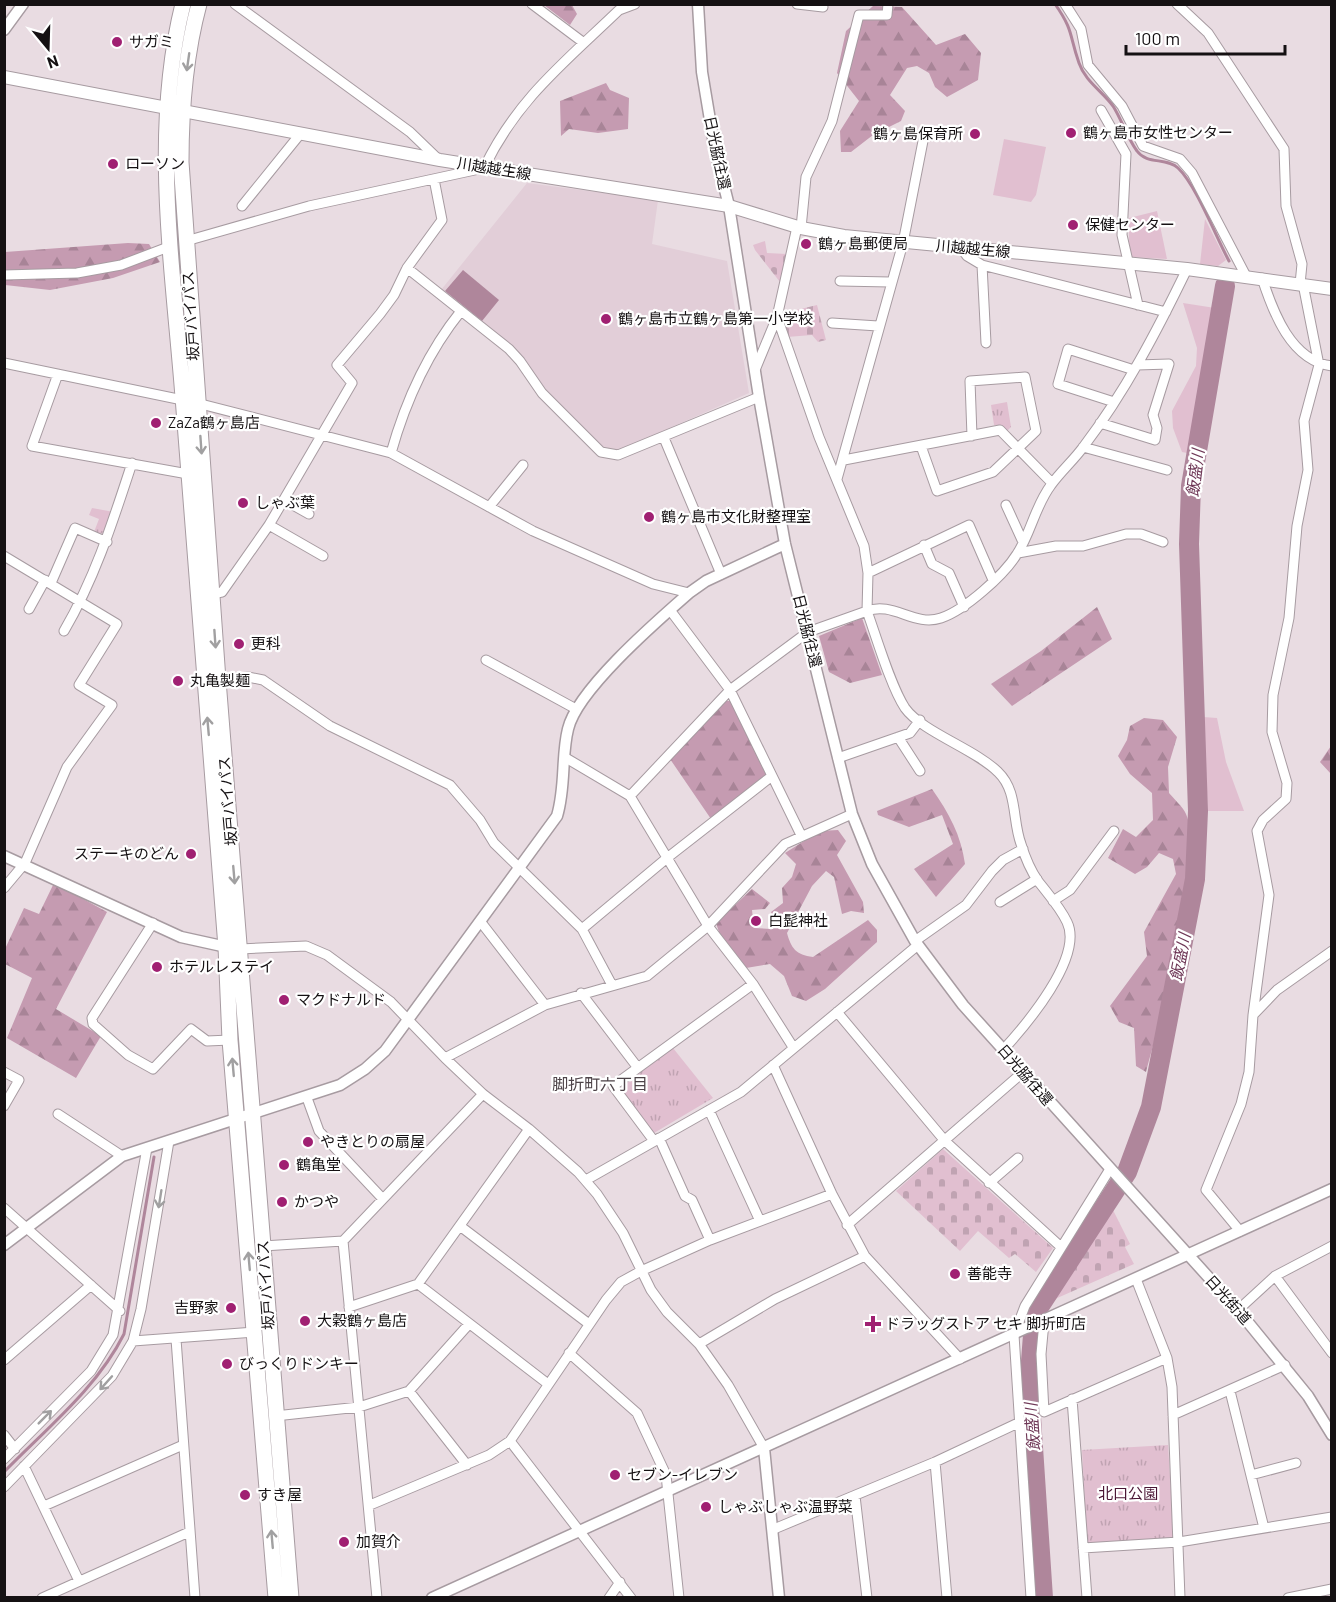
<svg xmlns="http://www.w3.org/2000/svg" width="1336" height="1602" viewBox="0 0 1336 1602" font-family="Barlow,'Noto Sans JP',sans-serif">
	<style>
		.built { fill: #e2ced8 }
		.green { fill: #e1bfd0 }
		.forest { fill: url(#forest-firs) }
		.cemetery { fill: url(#cemetery-stones) }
		.park { fill: url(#park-tufts) }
		.water { fill: #af869b }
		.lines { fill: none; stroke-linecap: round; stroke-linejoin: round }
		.stream { stroke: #af869b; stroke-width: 3 }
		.river { stroke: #af869b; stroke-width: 20 }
		.minor-casing { stroke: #a79ba1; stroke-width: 11 }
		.tertiary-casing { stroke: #a79ba1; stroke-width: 13 }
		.secondary-casing { stroke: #a79ba1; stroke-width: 14 }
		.trunk-casing { stroke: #a79ba1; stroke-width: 17 }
		.minor { stroke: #fff; stroke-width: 9 }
		.tertiary { stroke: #fff; stroke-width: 10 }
		.secondary { stroke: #fff; stroke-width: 12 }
		.trunk { stroke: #fff; stroke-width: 15 }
		.oneway { stroke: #a1a0a1 }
		.poi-dot { fill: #a02072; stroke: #fff; stroke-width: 2 }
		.labels { text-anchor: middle; stroke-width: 4.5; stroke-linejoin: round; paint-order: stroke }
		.poi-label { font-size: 15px; fill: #151113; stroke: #fff; text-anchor: start }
		.street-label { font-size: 15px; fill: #151113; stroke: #fff }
		.park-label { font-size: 15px; fill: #4a1635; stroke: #fff }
		.water-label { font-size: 16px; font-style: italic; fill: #6f3857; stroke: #fff }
		.neighbourhood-label { font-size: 16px; fill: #4e4449; stroke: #fff }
	</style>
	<defs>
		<pattern id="forest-firs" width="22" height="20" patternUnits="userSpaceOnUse" patternTransform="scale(1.5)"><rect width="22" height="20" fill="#c59bb1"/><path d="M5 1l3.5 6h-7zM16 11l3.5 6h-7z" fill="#a88497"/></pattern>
		<pattern id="cemetery-stones" width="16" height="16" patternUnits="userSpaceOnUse" patternTransform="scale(1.5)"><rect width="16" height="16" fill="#e1bfd0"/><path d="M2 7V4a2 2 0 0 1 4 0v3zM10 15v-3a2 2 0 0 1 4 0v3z" fill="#c0a3b2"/></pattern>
		<pattern id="park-tufts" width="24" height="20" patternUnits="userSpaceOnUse" patternTransform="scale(1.5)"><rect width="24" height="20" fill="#e1bfd0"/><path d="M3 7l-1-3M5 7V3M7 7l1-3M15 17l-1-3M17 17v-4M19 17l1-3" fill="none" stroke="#c0a3b2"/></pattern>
	</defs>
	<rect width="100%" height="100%" fill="#e9dce2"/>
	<path class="built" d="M527,183L658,200L652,244L727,261L749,393L620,450L603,447L544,392L524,358L441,290Z"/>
	<path class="green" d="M1004,139L1046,147L1036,195L1031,202L993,195Z
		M1157,211L1167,259L1129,257V218Z
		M1205,219L1226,260L1218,266L1200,264Z
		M1183,303L1215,308L1187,453L1182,452L1173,428L1172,411L1196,366L1197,348Z
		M1203,717L1217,718L1226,762L1244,811H1208Z"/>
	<path class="forest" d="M544,5H572L577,14L570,25Z
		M873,6L902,7L936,45L965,34L981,53L978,80L947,97L935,87L929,73L917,66L907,68L890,95L905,111L901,121L873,135L851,152H841L840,131L859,101L837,73L846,31Z
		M606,83L610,90L629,98L628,129L598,133L569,129L561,136L560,101Z
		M128,243L149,244L160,262L113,278L50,290L5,285V252Z
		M1097,607L1112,639L1012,706L991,684L1041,651Z
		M862,618L882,675L850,683L829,672L819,636Z
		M725,701H732L769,775L711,819L670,759Z
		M1144,718L1163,720L1177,737L1168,767L1169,793C1174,799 1183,807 1186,814C1208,868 1161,1013 1146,1072L1136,1066L1134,1028L1119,1022L1110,1006L1147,956L1144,932L1176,874L1173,859L1159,853L1147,867L1135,874L1108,858L1123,829L1136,837L1153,820L1152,793L1130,774L1118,756L1127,740L1130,726Z
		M1331,746V774L1320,762Z
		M932,789C949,813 961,835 965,864L936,897L914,869L953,844L942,815L909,827L878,815L877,811Z
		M838,830L846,841L837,855L863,902L864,913L851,911L842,914L834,877L826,871L812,886L787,933C791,948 796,955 813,957L868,920L877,930V942L825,989L806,1001L792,996L784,976L770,964L746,968L720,935L716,923L752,889L770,903L765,909L752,910L754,928L771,929L776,922L771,912L783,903L782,888L792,877L796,864L785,853L820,831Z
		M54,883L107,912L56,1009L101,1036L76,1078L7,1038L32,978L5,964V949L24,908L39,914Z"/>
	<path class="cemetery" d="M765,241L767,253L787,254L780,282L755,250L753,245Z
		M817,305L826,340L818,342L812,335L787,337L780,314Z
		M943,1149L1053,1248L1036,1272L1015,1254L1009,1258L978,1231L960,1251L896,1191Z
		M1112,1208L1130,1244L1125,1247L1134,1264L1055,1299Z"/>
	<path class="park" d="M1007,402L1011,427L1007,431L1001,425H994L991,405Z
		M92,508L114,512L106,534L94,532L99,519L89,515Z
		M673,1048L713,1098L654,1133L620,1088Z
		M1168,1445L1174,1539L1087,1544L1082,1450Z"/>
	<path class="water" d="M463,270L499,300L482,321L445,291Z"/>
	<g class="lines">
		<path class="stream" d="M1055,4C1074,31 1069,35 1079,63C1085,81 1102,91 1113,106C1122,120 1127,138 1137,151C1147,165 1166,157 1178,168C1196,185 1216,237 1229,261
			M4,1472C47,1428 97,1388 124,1334L154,1157"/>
		<path class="river" d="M1043,1598L1029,1387L1033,1335L1039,1307L1127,1172L1151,1107L1195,879L1198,811L1189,544L1191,486L1225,286"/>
		<g class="minor-casing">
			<path id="minor" d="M235,4L410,132L438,159
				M532,4L584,43
				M797,4L823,7
				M1065,4L1081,29L1088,65L1122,106L1143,146L1180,159L1192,173L1246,276
				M1177,4L1208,33L1284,149L1286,206L1302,264L1300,284
				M1101,110L1126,154L1122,235L1138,305
				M242,206L301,133
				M801,228L806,177L832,121L859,15H887L888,4
				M186,241L309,206L484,168C517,99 565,62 619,10L635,4
				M962,249L967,256L982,265L1166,312
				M982,265L986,343
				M407,268L509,349L520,361L542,393L601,452L618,455L759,397
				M4,275L77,273L121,265L171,246
				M1262,278C1273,312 1291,361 1332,366
				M840,281L890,282
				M777,317L819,437L864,546L868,573L867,611C893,601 914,627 941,618C965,610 1004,575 1017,554C1031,533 1035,506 1051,485C1061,471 1074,460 1084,446C1125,392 1157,331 1187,269
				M832,323L878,326
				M4,363L197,403L391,453L533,531L653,584L689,593
				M755,370L777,317L797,227
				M58,374L32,446L188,474
				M1114,402L1058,384L1068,349L1134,370
				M1100,423L1155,440L1157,428L1153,415L1169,364L1137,365
				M664,438L721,574
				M921,446L937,491L993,472L1036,431L1025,377L970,381L972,436
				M1083,447L1167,470
				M391,453C405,403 428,352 461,311
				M844,460L1000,430L1052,483
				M837,479L903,243L923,141
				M284,500L309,514
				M1006,505L1022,540
				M489,507L523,465
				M269,525L323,556
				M924,545L932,564L949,573L964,607
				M1018,553L1056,546H1083L1126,534H1141L1163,542
				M4,556L117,624L79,685L112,705L67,767L25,863L4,888
				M868,573L969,525L993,580
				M51,583L75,528L107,542
				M212,594L222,592L269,525L352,383L337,365L380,314L394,295L407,268L442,220L434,179
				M29,609L45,580
				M670,610L730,690L801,835
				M64,631C95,578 113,521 132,463
				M486,660L576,709
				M218,680L248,677L263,680L330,726L450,785L480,820L494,843L582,929L612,985
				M898,737L920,771
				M566,758L630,796L708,926L753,984L793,1047
				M838,758L910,733L920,720
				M630,796L730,690L808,632L867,611C876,636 891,687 905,708C922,732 975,749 998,772C1018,791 1012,820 1021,844C1025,857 1031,871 1038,881C1048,894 1060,907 1067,922C1084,957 1026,1025 1003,1050
				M1053,901L1070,890L1114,831
				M1000,902L1037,879
				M480,921L545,1005
				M153,923L92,1018L93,1024L128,1055L153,1069L191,1029L207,1041L230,1040
				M582,929L667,858L772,776
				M915,941L966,905L992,871L1003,860L1023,849
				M240,949L306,946L327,955L391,1002L445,1058L483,1094L529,1129L578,1172L597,1194L623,1233L651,1290L667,1312L699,1344L728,1385L764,1448
				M581,993L638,1068
				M837,1012L945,1141L1061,1247
				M1253,1015L1269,895L1257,831L1263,820L1286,799L1287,783L1272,732L1273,695L1289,618L1297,526L1308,470L1304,421L1319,365L1303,284
				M445,1058L545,1005L647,976L708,926L785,844L852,814
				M773,1065L832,1194L865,1256L960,1359
				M4,1072L19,1080L4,1106
				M307,1098L319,1131L382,1198
				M709,1110L760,1221
				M58,1114L122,1156
				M659,1138L685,1196L692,1200L710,1240
				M654,1141L613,1086L753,984
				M586,1180L741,1092L918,945
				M989,1183L1018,1158
				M4,1208L120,1311
				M847,1225L1022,1073
				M460,1226L589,1324
				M1240,1231L1206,1190L1241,1104L1249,1072L1253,1015L1277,990L1332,951
				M343,1241L377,1598
				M263,1246L343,1241L483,1094
				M1275,1276L1332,1353
				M1136,1279L1167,1358L1172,1387L1180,1598
				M418,1284L548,1384
				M349,1307L418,1284L529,1129
				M1238,1310L1275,1276L1332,1246
				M1044,1322L1041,1354L1044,1412L1167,1358
				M176,1339L195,1598
				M133,1341L255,1332
				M699,1344L775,1299L865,1256
				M569,1353L637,1413L666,1475L679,1598
				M4,1360L91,1285
				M409,1391L467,1465
				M1230,1391L1264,1528
				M1072,1399L1087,1598
				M1173,1415L1285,1365
				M275,1416L359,1407L409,1391L469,1324
				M4,1435L15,1449
				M510,1441L631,1598
				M4,1459L91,1371L113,1335L147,1148
				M935,1462L947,1598
				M24,1466L79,1581
				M1251,1475L1296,1463
				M4,1487L112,1376L133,1341L141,1309L169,1141
				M855,1496L867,1598
				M370,1505L489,1455L510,1441L606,1300L621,1282L641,1271L710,1240L832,1194
				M44,1506L183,1445
				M774,1529L935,1462L1018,1423
				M1083,1548L1179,1542L1332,1517
				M42,1598L189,1532
				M609,1598L620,1582
				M1031,1598L1014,1335L1025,1306L1110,1169
				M1288,1598L1332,1589"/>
		</g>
		<g class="tertiary-casing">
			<path id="tertiary" d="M698,4L702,72L715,150L729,206L759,397L785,544L852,814L872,864L915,941L963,1005L1238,1310L1308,1396L1332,1435
				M4,30L23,4
				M4,856L181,937L231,948
				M4,1245L122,1156L340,1085L365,1069L385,1051L557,816C566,786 561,757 568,729C577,690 657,621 689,593L706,581L785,544
				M764,1448L779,1598
				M432,1598L1332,1189"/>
		</g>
		<g class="secondary-casing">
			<path id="secondary" d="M4,77L440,160L729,206L801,228L844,236L1187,269L1332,289"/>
		</g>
		<g class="trunk-casing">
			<path id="trunk" d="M183,4C151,132 173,267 183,397C196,581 211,764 226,947L230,1040L276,1598
				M199,4C185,56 181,109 181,162L218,680L291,1598"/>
		</g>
		<use href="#minor" class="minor"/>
		<use href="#tertiary" class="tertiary"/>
		<use href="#secondary" class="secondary"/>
		<use href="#trunk" class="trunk"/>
	</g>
	<defs><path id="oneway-shaft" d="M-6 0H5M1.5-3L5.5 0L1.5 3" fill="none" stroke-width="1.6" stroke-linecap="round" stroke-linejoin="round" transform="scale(1.5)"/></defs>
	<g class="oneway">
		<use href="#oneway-shaft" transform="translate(188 62) rotate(98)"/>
		<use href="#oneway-shaft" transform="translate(201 445) rotate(86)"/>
		<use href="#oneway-shaft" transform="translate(215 639) rotate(86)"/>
		<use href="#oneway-shaft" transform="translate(208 726) rotate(-95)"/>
		<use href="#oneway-shaft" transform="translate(234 875) rotate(85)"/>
		<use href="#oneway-shaft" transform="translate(233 1067) rotate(-95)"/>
		<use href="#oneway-shaft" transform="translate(160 1199) rotate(99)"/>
		<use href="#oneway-shaft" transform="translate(249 1261) rotate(-95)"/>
		<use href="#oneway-shaft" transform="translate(106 1383) rotate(132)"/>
		<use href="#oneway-shaft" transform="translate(45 1417) rotate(-45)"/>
		<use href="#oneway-shaft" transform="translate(272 1539) rotate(-95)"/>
	</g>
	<g class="poi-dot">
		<circle cx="117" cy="42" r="6"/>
		<circle cx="1071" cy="133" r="6"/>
		<circle cx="975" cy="134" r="6"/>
		<circle cx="113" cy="164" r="6"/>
		<circle cx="1073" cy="225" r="6"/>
		<circle cx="806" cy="244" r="6"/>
		<circle cx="606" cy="319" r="6"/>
		<circle cx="156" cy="423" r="6"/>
		<circle cx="243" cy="503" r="6"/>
		<circle cx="649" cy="517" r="6"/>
		<circle cx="239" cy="644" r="6"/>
		<circle cx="178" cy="681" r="6"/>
		<circle cx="191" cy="854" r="6"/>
		<circle cx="756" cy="921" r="6"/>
		<circle cx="157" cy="967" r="6"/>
		<circle cx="284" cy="1000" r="6"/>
		<circle cx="308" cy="1142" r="6"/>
		<circle cx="284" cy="1165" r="6"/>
		<circle cx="282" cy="1202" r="6"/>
		<circle cx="955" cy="1274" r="6"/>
		<circle cx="231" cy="1308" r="6"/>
		<circle cx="305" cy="1321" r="6"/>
		<path d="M870 1315h6v6h6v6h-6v6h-6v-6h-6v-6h6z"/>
		<circle cx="227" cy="1364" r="6"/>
		<circle cx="615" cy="1475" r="6"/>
		<circle cx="245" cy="1495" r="6"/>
		<circle cx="706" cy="1507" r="6"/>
		<circle cx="344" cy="1542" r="6"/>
	</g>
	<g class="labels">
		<g class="poi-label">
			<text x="129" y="47">サガミ</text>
			<text x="1083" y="138">鶴ヶ島市女性センター</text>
			<text x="963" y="139" text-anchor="end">鶴ヶ島保育所</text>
			<text x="125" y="169">ローソン</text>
			<text x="1085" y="230">保健センター</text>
			<text x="818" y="249">鶴ヶ島郵便局</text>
			<text x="618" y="324">鶴ヶ島市立鶴ヶ島第一小学校</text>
			<text x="168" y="428">ZaZa鶴ヶ島店</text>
			<text x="255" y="508">しゃぶ葉</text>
			<text x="661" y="522">鶴ヶ島市文化財整理室</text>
			<text x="251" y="649">更科</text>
			<text x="190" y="686">丸亀製麺</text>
			<text x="179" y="859" text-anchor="end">ステーキのどん</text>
			<text x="768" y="926">白髭神社</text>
			<text x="169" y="972">ホテルレステイ</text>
			<text x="296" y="1005">マクドナルド</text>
			<text x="320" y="1147">やきとりの扇屋</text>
			<text x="296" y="1170">鶴亀堂</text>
			<text x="294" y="1207">かつや</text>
			<text x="967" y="1279">善能寺</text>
			<text x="219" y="1313" text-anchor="end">吉野家</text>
			<text x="317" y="1326">大穀鶴ヶ島店</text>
			<text x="885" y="1329">ドラッグストア セキ 脚折町店</text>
			<text x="239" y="1369">びっくりドンキー</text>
			<text x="627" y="1480">セブン-イレブン</text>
			<text x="257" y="1500">すき屋</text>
			<text x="718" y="1512">しゃぶしゃぶ温野菜</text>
			<text x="356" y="1547">加賀介</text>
		</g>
		<g class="street-label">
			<text transform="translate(717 153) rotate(78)" y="5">日光脇往還</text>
			<text transform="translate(494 169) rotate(9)" y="5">川越越生線</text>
			<text transform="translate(973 249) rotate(5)" y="5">川越越生線</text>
			<text transform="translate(191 316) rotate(-94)" y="5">坂戸バイパス</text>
			<text transform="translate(807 631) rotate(76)" y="5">日光脇往還</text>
			<text transform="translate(228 801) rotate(-95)" y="5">坂戸バイパス</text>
			<text transform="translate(1025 1075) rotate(49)" y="5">日光脇往還</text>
			<text transform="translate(266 1285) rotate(-94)" y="5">坂戸バイパス</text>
			<text transform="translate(1228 1300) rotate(48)" y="5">日光街道</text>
		</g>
		<g class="park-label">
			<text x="1128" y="1499">北口公園</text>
		</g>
		<g class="water-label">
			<text transform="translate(1195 473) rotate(-83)" y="6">飯盛川</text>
			<text transform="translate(1180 957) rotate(-79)" y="6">飯盛川</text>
			<text transform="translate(1032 1427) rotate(-94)" y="6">飯盛川</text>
		</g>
		<g class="neighbourhood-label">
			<text x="600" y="1090">脚折町六丁目</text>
		</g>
	</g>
	<rect width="1336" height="1602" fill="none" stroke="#151113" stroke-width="12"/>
	<g transform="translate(48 48) rotate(161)" stroke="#ffffff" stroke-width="4.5" paint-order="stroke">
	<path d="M0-4.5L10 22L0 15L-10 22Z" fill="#151113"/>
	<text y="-9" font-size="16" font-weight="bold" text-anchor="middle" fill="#151113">N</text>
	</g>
	<path d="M1126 45v9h159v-9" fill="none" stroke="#151113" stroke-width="3"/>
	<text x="1135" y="45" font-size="18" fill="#151113" stroke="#ffffff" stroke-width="4.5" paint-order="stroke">100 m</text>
</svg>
